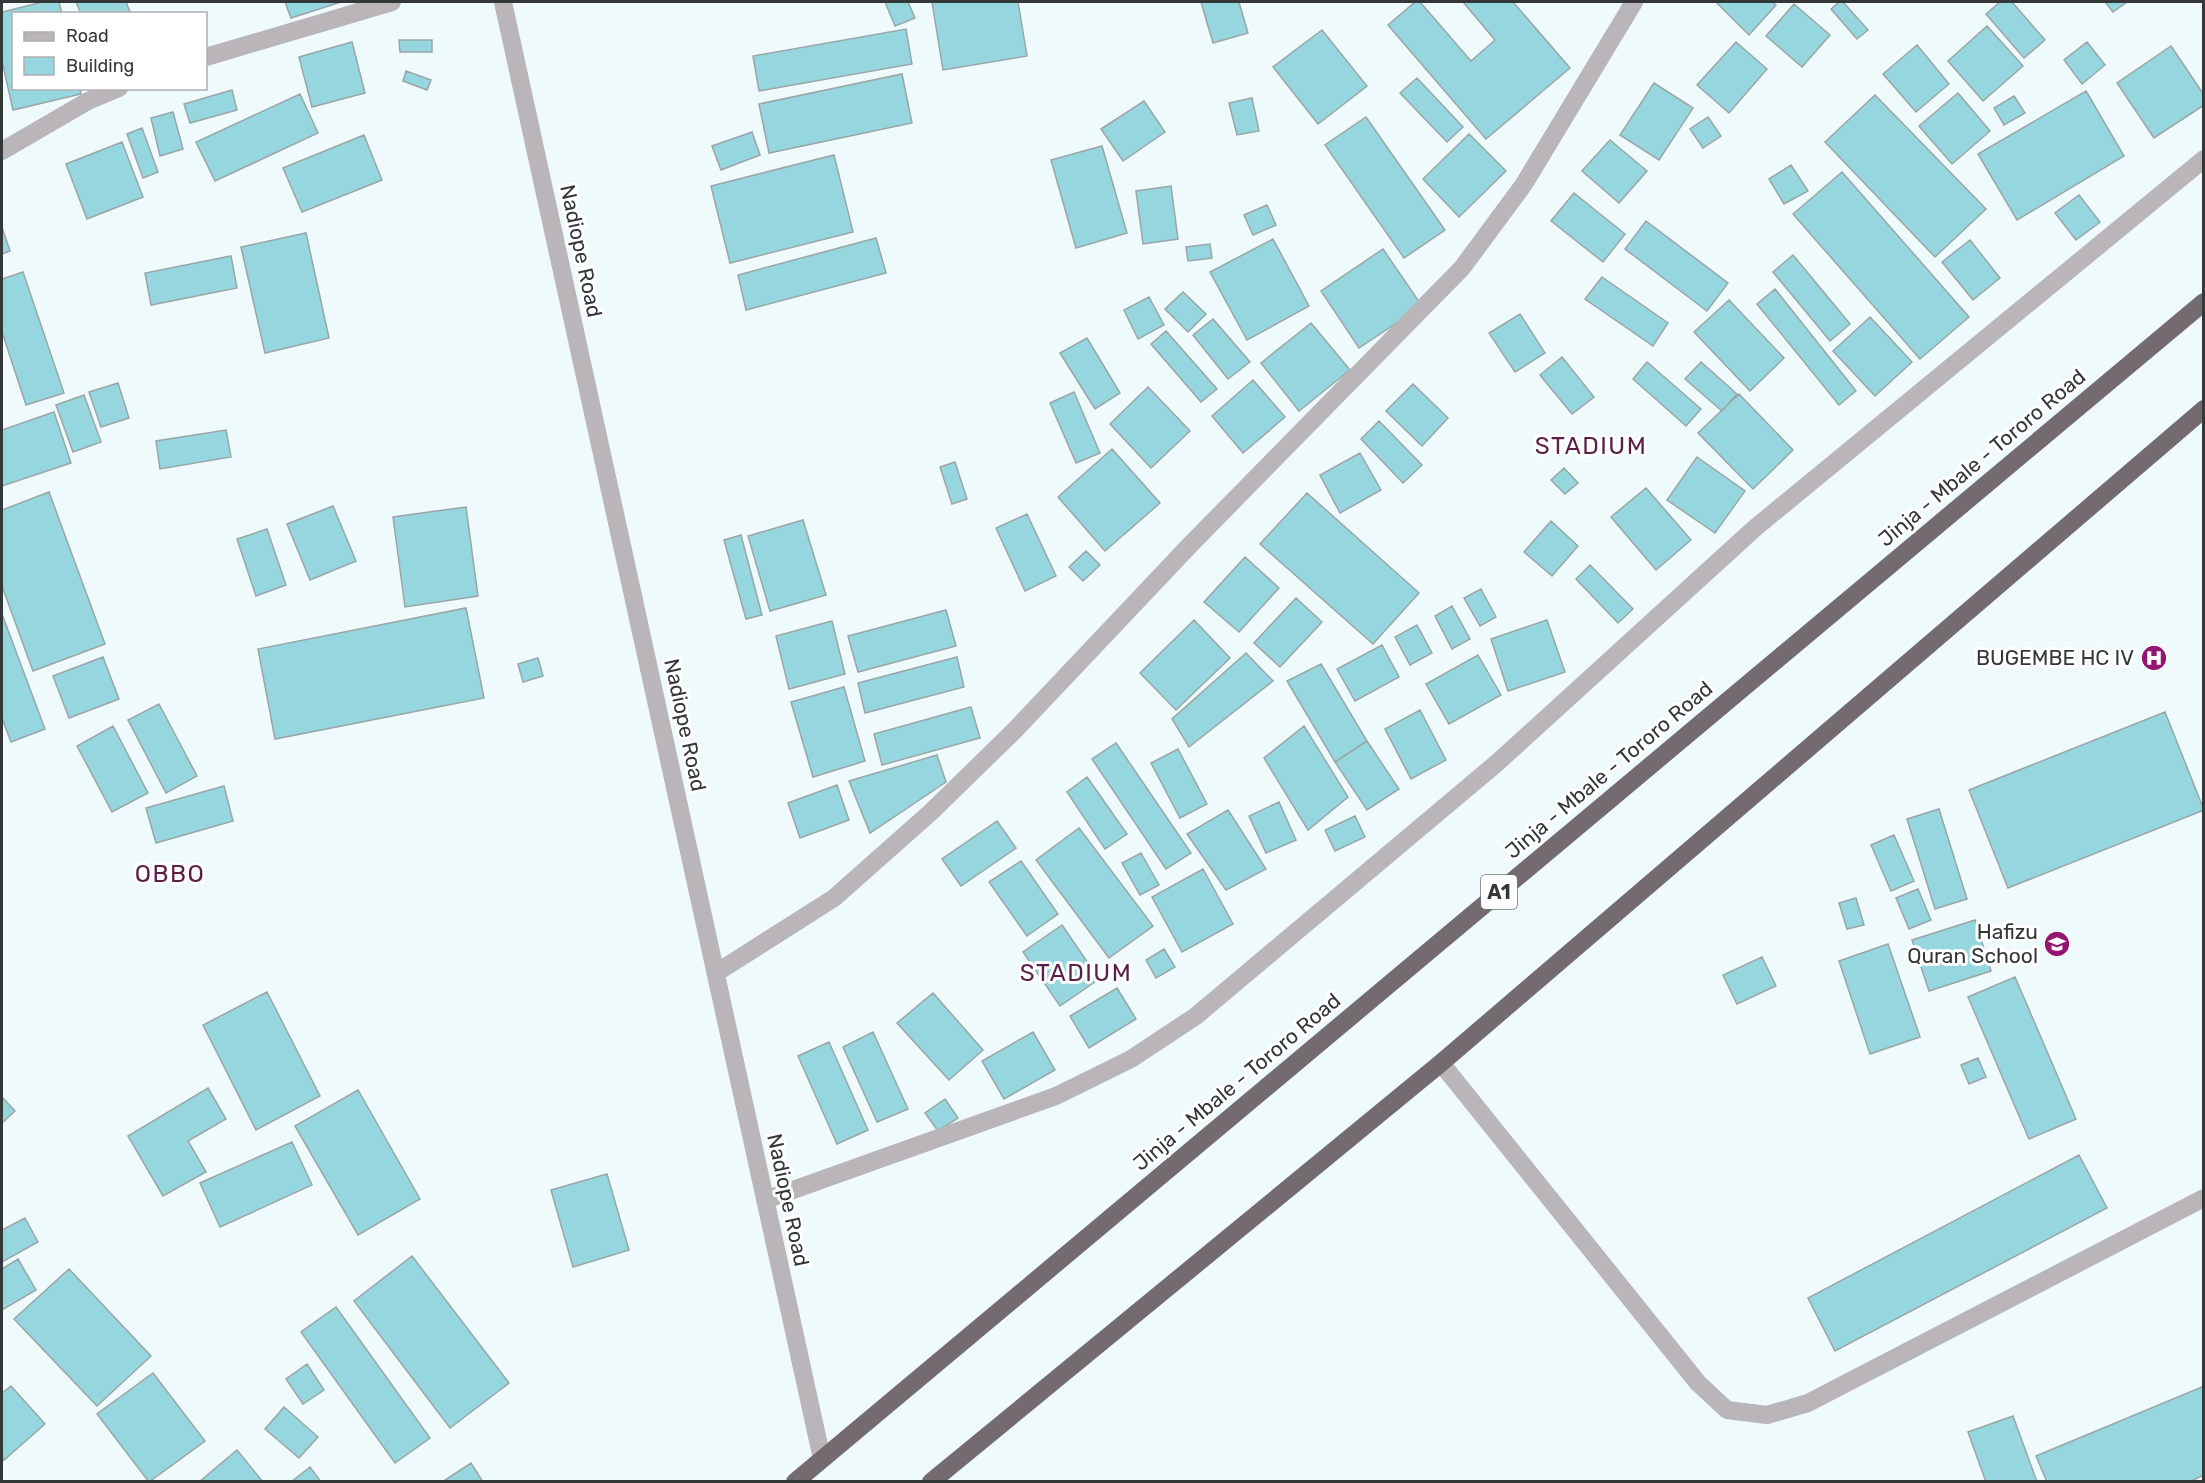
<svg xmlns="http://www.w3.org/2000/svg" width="2205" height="1483" viewBox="0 0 2205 1483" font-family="Rubik,sans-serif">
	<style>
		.building { fill: #96d7df; stroke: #9aa5a7; stroke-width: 1.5 }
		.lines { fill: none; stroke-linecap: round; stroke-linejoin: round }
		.minor { stroke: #b9b5b8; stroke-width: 18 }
		.highway { stroke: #736b70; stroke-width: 18 }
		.labels { text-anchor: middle; stroke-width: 6; stroke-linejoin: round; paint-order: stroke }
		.shield { fill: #fff; stroke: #717474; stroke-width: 1.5 }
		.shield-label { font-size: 20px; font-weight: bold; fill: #343839 }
		.street-label { font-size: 21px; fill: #343839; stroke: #fff }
		.poi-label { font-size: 21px; fill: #343839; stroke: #fff; text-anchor: end }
		.quarter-label { font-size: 24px; letter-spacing: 1.5px; fill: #5a1f47; stroke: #fff }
	</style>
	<rect width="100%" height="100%" fill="#eefafb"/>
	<path class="building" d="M43,2H59L62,14H14V88H80L81,94L13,110L2,61V12Z
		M76,2H126L131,14H81Z
		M285,2H341L291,18Z
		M885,2H908L915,18L895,26Z
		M932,2H1018L1027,56L943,70Z
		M1201,2H1239L1248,33L1213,43Z
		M1415,2H1420L1471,61L1495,40L1463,2H1513L1570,68L1486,139L1388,25Z
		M1716,2H1772L1776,5L1749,35Z
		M1839,2H1843L1868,30L1857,39L1831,9Z
		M2000,2H2012L2045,40L2024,58L1986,14Z
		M2105,2H2127L2113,12Z
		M1794,4L1830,35L1802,67L1766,36Z
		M1987,26L2023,66L1983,101L1948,61Z
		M906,29L912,64L759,91L753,56Z
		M1322,30L1367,86L1318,124L1273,67Z
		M399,40H432V52H400Z
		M352,42L365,93L312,107L299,57Z
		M1736,42L1767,69L1729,113L1697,85Z
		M2087,42L2105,65L2082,84L2064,60Z
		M1917,45L1949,84L1916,112L1883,74Z
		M2171,46L2204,95V105L2154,138L2117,83Z
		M406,71L431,80L427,90L403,81Z
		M902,74L912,123L769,153L759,104Z
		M1417,78L1463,127L1447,142L1400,93Z
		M1654,83L1693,108L1659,160L1620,135Z
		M232,90L237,110L190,123L184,104Z
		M2086,91L2124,156L2017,220L1978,154Z
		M1958,93L1990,131L1952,164L1919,126Z
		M300,94L318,133L215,181L196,142Z
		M1875,95L1986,209L1935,257L1825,142Z
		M2014,96L2025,113L2004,125L1994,108Z
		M1252,98L1259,131L1237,135L1229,103Z
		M1144,101L1165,132L1123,161L1101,129Z
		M173,112L183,149L160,156L151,118Z
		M1366,117L1445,230L1404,258L1325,145Z
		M1708,117L1721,136L1703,148L1690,129Z
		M142,128L158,172L143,178L127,134Z
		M752,132L760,155L721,170L712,146Z
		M1469,134L1506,171L1459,217L1423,179Z
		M364,135L382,180L302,212L283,168Z
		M1610,140L1647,171L1619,203L1582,171Z
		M122,142L143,197L87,219L66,164Z
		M1102,146L1127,233L1076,248L1051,160Z
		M834,155L853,232L730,263L711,186Z
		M1791,165L1808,191L1784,204L1769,179Z
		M1842,172L1969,317L1920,359L1793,214Z
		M1171,186L1178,239L1143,244L1136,191Z
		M1574,193L1625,234L1603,262L1551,221Z
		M2079,195L2100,222L2076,240L2055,213Z
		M1267,205L1276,225L1253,235L1244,215Z
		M1646,221L1728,283L1707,311L1625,249Z
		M2,227L10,251L2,254Z
		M306,233L329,338L265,353L241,247Z
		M876,238L886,273L746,310L738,275Z
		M1273,239L1309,306L1247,340L1210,272Z
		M1970,240L2000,278L1973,300L1942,262Z
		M1210,244L1212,258L1188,261L1186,247Z
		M1383,249L1422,306L1359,348L1321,291Z
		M1793,255L1850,324L1830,341L1773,272Z
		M231,256L237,288L151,305L145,273Z
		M23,272L64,393L26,405L2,332V279Z
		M1602,277L1668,323L1653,346L1585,299Z
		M1775,289L1856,391L1839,405L1757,304Z
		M1183,292L1206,314L1188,332L1165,309Z
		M1149,297L1164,325L1138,339L1124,310Z
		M1729,300L1784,358L1750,391L1694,332Z
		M1520,314L1545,353L1515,372L1489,333Z
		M1870,317L1912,362L1875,396L1833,351Z
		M1213,319L1250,362L1228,379L1193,335Z
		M1311,323L1350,370L1299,411L1261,363Z
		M1166,331L1217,389L1201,402L1151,344Z
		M1087,338L1120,393L1095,409L1060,353Z
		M1562,357L1594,397L1572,414L1540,375Z
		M1647,362L1701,409L1686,426L1633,379Z
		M1701,362L1737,394L1722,411L1685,379Z
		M1253,380L1285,417L1243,453L1212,416Z
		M118,383L129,418L101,427L89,392Z
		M1413,384L1448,418L1422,446L1386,411Z
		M1148,387L1190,431L1151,468L1110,424Z
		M1074,392L1100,453L1076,463L1050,403Z
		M1739,394L1793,450L1753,489L1698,433Z
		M84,395L101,442L73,452L56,405Z
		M54,412L71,463L2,486V430Z
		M1379,421L1422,465L1403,483L1361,439Z
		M226,430L231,457L160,469L156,441Z
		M1112,449L1160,503L1105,551L1058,497Z
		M1360,453L1381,490L1340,513L1320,475Z
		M1697,457L1745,491L1715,533L1667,500Z
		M955,462L967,499L952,504L940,467Z
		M1564,468L1578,483L1565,494L1551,480Z
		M1646,488L1691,540L1656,570L1611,517Z
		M49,492L105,644L33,671L2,586V510Z
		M1307,493L1419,593L1373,644L1260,544Z
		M333,506L356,561L310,580L287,524Z
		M466,507L478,596L405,607L393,517Z
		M1027,514L1056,576L1025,591L996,528Z
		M803,520L826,595L770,611L748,536Z
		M1551,521L1578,546L1552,576L1524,552Z
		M267,529L286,585L256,596L237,539Z
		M741,535L762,615L746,619L724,540Z
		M1086,551L1100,565L1083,581L1069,567Z
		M1245,557L1279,588L1239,632L1204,602Z
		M1590,565L1633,609L1618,623L1576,579Z
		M1481,589L1496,617L1480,626L1464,598Z
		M1296,598L1322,622L1280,667L1254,643Z
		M1452,606L1470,639L1452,649L1435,616Z
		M466,608L484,698L275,739L258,649Z
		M946,610L956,646L858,672L848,636Z
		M2,614L45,729L11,742L2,718Z
		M1194,620L1230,658L1176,710L1140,673Z
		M1547,620L1565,672L1508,691L1491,639Z
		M832,621L845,674L789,689L776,636Z
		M1417,625L1432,653L1410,665L1395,637Z
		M1382,645L1399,677L1355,701L1337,669Z
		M1246,653L1273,681L1189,747L1172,719Z
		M1478,655L1501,695L1449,724L1426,684Z
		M103,657L119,699L69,718L53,676Z
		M957,657L964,687L865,713L858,683Z
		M538,658L543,676L523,682L518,664Z
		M1321,664L1367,741L1335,762L1287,681Z
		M844,687L865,761L813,777L791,702Z
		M159,704L197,776L166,793L128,720Z
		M971,707L980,738L882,765L874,734Z
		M1420,710L1446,760L1411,779L1385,729Z
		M2165,712L2204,810L2008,888L1969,790Z
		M113,726L148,793L112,812L77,746Z
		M1304,726L1348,797L1308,830L1264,758Z
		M1367,741L1399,789L1367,810L1335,762Z
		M1116,743L1191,853L1166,869L1092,759Z
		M1178,749L1207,804L1180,818L1151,763Z
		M937,755L946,782L870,833L849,781Z
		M1087,777L1127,834L1105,849L1067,792Z
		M837,785L849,820L800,838L788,803Z
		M224,786L233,821L156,843L146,808Z
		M1279,802L1296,840L1266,853L1249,816Z
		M1939,809L1967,899L1935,909L1907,819Z
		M1228,810L1266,869L1226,890L1187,834Z
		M1355,816L1365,837L1335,851L1325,830Z
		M997,821L1016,848L961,886L942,859Z
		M1079,828L1153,926L1109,958L1036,860Z
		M1894,835L1914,881L1891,891L1871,845Z
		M1141,853L1159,885L1140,895L1122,863Z
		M1021,861L1058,914L1027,936L989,882Z
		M1203,869L1233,924L1182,952L1152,897Z
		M1918,889L1931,920L1909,929L1896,898Z
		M1856,898L1864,925L1847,929L1839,903Z
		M1975,920L1991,971L1929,991L1912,940Z
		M1062,925L1099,979L1060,1006L1023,952Z
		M1888,944L1920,1037L1870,1054L1839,961Z
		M1164,949L1175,967L1156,978L1146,960Z
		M1762,957L1776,986L1737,1004L1723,975Z
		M2015,977L2076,1119L2029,1139L1968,997Z
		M1117,988L1136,1019L1089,1048L1070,1016Z
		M267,992L320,1096L256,1130L203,1025Z
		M933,993L983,1050L949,1080L897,1023Z
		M873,1032L908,1109L877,1122L843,1047Z
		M1033,1032L1055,1070L1004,1099L982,1061Z
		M829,1042L868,1130L837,1144L798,1056Z
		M1978,1058L1986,1077L1969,1084L1961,1065Z
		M208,1088L226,1119L188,1141L206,1172L163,1196L128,1136Z
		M358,1090L420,1199L358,1235L295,1126Z
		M2,1097L15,1111L2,1123Z
		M945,1099L958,1118L938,1131L925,1113Z
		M292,1142L312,1185L220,1227L200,1183Z
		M2079,1155L2107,1208L1835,1351L1808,1298Z
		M607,1174L629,1250L573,1267L551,1190Z
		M25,1218L38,1242L2,1262V1230Z
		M412,1256L509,1383L450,1428L354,1301Z
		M18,1259L36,1290L2,1310V1269Z
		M69,1269L151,1356L97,1406L14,1319Z
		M336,1307L430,1438L395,1463L301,1332Z
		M307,1364L324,1390L303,1404L286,1379Z
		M153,1373L205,1441L149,1482L97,1414Z
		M11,1386L45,1424L4,1460L2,1457V1393Z
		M2204,1386V1475L2189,1482H2047L2036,1456Z
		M284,1407L318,1437L299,1458L265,1429Z
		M2013,1416L2037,1482H1986L1968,1432Z
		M237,1450L263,1482H199Z
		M471,1463L483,1482H442Z
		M310,1467L321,1482H291Z"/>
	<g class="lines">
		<path class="minor" d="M503,2L822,1459
			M206,57L392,2
			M2,151L88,101L119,88
			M716,973L834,898L931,812L1015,730L1190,545L1462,268L1524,184L1634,2
			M1441,1063L1698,1383L1727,1410L1767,1415L1808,1403L2204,1198
			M765,1200L1056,1096L1131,1059L1196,1016L1498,762L1755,528L2204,159"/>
		<path class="highway" d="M795,1482L2204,302
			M931,1482L1441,1063L2204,409"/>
	</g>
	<defs>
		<g id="hospital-disc" transform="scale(1.35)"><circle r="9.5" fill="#931772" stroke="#fff"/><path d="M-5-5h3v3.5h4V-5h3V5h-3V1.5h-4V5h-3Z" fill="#fff"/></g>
		<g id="school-disc" transform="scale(1.35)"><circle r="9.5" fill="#931772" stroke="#fff"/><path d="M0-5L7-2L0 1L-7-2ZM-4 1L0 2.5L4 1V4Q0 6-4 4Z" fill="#fff"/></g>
	</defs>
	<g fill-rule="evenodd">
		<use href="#hospital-disc" x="2154" y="658"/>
		<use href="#school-disc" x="2057" y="944"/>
	</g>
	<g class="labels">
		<rect class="shield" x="1481" y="875" width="36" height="34" rx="4.5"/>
		<g class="shield-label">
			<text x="1499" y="899">A1</text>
		</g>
		<g class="street-label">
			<text transform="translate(581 251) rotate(78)" y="7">Nadiope Road</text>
			<text transform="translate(1982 458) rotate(-40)" y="7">Jinja - Mbale - Tororo Road</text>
			<text transform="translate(685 725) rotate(78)" y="7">Nadiope Road</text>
			<text transform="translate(1609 770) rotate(-40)" y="7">Jinja - Mbale - Tororo Road</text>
			<text transform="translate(1237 1082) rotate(-40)" y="7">Jinja - Mbale - Tororo Road</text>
			<text transform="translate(788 1200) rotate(78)" y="7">Nadiope Road</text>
		</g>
		<g class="poi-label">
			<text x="2134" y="665">BUGEMBE HC IV</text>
			<text x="2038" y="939">Hafizu<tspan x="2038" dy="24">Quran School</tspan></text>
		</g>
		<g class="quarter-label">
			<text x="1591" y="454">STADIUM</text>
			<text x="170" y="882">OBBO</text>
			<text x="1076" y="981">STADIUM</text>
		</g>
	</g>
	<rect width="2205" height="1483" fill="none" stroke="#343839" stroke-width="6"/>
	<rect x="12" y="12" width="195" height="78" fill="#ffffff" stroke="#aeafb0" stroke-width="1.5"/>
	<rect x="24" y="32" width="30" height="9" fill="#b9b5b8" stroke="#aeafb0" stroke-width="1.5"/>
	<text x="66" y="42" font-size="18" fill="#343839">Road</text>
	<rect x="24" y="57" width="30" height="18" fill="#96d7df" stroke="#aeafb0" stroke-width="1.5"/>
	<text x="66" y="72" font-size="18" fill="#343839">Building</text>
</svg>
